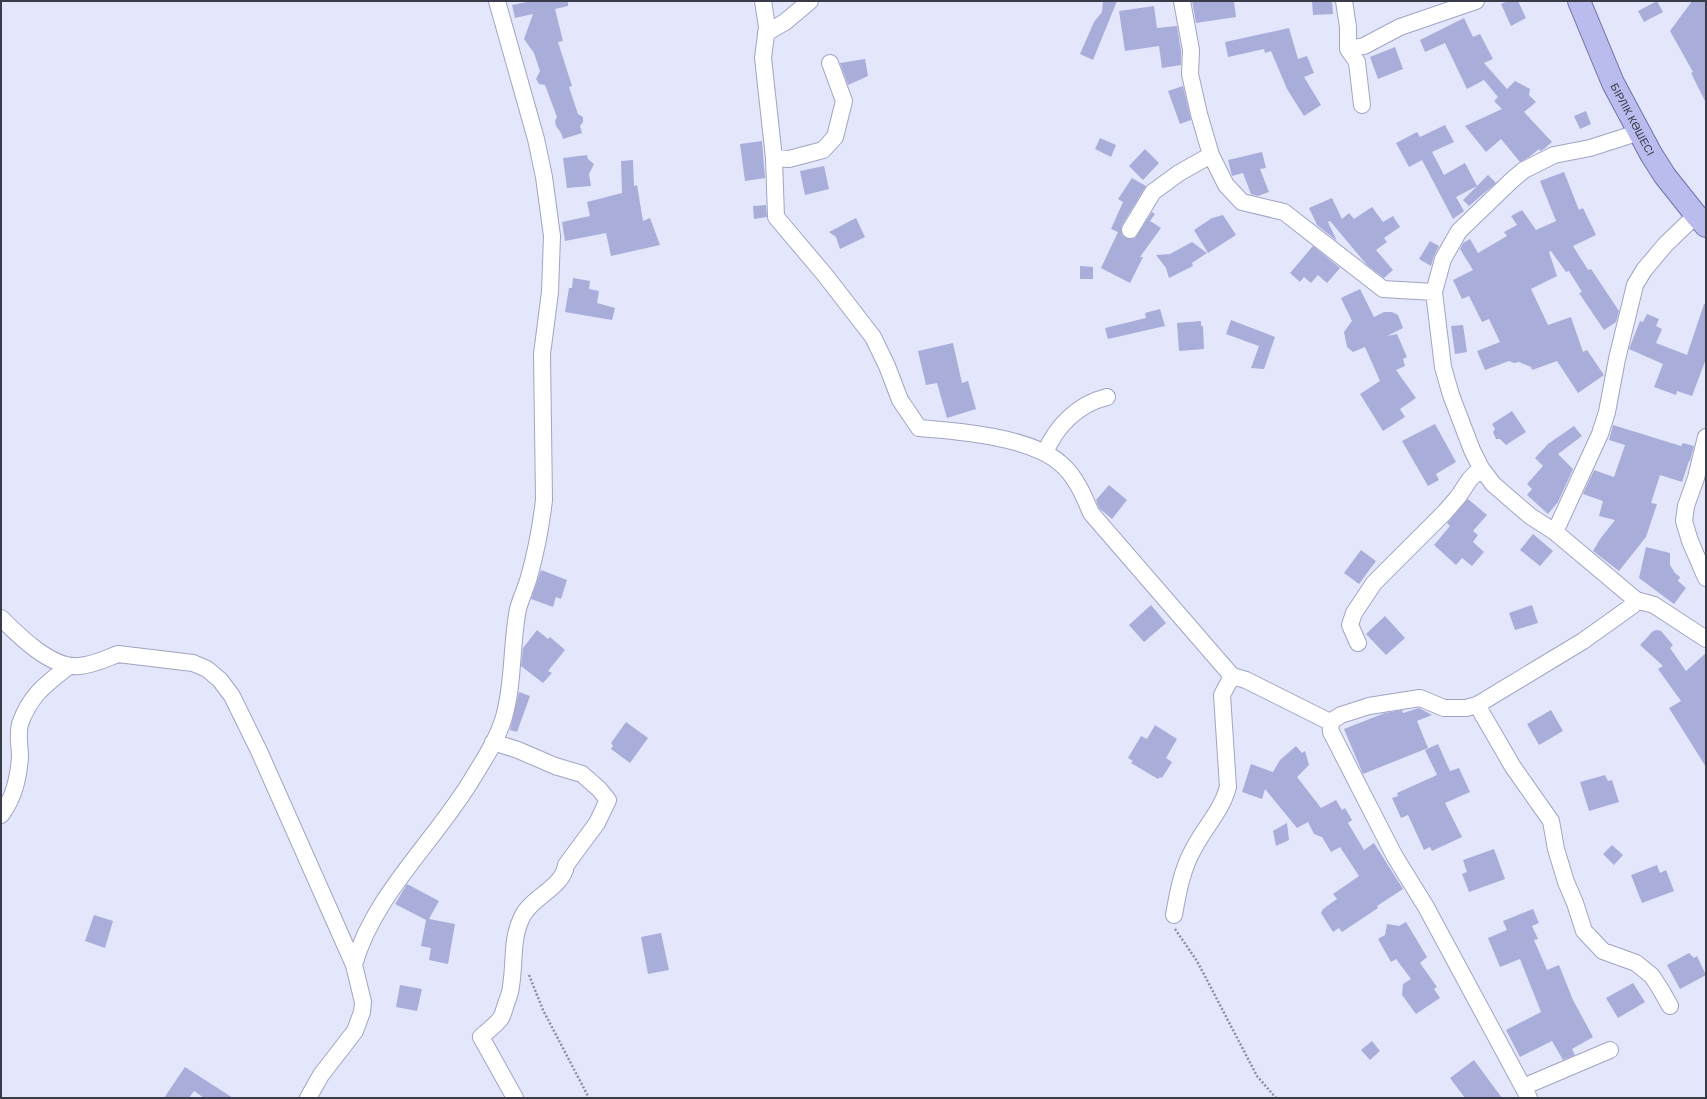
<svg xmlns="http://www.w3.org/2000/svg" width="1707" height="1099" viewBox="0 0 1707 1099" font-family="Arial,sans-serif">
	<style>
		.building { fill: #a8adda }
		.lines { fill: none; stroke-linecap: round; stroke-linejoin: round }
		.minor-casing { stroke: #a0a4c3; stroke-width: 18 }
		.primary-casing { stroke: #6e72ab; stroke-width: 24 }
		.path { stroke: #8c8e9f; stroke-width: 2.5; stroke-dasharray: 2 2; stroke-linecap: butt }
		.minor { stroke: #fff; stroke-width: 16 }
		.primary { stroke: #b9bced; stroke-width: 22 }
		.labels { text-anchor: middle; stroke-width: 3.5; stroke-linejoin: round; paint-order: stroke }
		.street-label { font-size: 11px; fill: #393b48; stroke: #e4e7fb }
	</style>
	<rect width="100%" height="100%" fill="#e4e7fb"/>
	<path class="building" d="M532,1H568V6L555,9L563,41L558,42L572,86L569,87L578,114L583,117V122L580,126L582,133L563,139L561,133L556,126L555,121L557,117L545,85L539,84L536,79L540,71L534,53L524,39L533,14L515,18L512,5Z
		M1103,1H1117L1093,60L1080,54L1094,22L1102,12Z
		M1192,1H1234L1236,17L1196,23Z
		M1312,1H1332L1333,14L1313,15Z
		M1508,1H1518L1526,18L1511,26L1501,4Z
		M1657,1L1663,12L1644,22L1638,11Z
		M1692,1H1706V103L1691,73L1693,72L1670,31Z
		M1154,6L1157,28L1177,26L1181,51V65L1162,68L1159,46L1125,51L1119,11Z
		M1464,18L1473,37L1480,34L1493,59L1484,63L1507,89L1515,81L1530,89L1529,95L1536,102L1524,112L1552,142L1544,149L1540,151L1539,149L1529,157L1520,162L1501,139L1486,152L1465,126L1502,109L1494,101L1498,97L1484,80L1467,89L1445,43L1425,52L1420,40Z
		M1289,28L1298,59L1307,56L1314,73L1304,77L1321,105L1304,116L1287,89L1271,51L1265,53L1264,49L1228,57L1225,42Z
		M1395,47L1403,69L1378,79L1370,57Z
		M865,59L868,76L848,85L840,63Z
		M1183,86L1191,120L1180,124L1168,91Z
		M1586,111L1591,124L1580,129L1574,116Z
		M1445,125L1454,142L1432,152L1444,175L1465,163L1477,186L1488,175L1496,183L1469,206L1463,200L1477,186L1456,197L1464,211L1453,219L1422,160L1409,167L1396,143L1417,132L1420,137Z
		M1100,138L1116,145L1111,157L1095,149Z
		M762,141L765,178L745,181L740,144Z
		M1145,149L1159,163L1143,180L1129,166Z
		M1262,152L1266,168L1260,169L1269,192L1258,196L1251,194L1243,173L1232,176L1228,160Z
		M587,155L588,159L594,164L589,174L591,186L567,188L563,158Z
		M633,160L634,186L637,185L643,221L650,218L660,245L611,256L606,233L565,241L562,222L590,216L587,202L622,193L621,161Z
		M824,166L829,189L805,195L800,171Z
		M1564,172L1579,210L1583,208L1596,235L1573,246L1588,270L1591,269L1619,311L1616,322L1604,330L1579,293L1582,292L1569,271L1566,272L1551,251L1549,252L1557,276L1531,289L1548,325L1571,317L1583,352L1587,350L1604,375L1578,393L1557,361L1532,370L1531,367L1519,362L1514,363L1509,361L1485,370L1477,351L1500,342L1489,319L1482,322L1469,296L1462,299L1453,280L1473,270L1460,249L1463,243L1470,239L1478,253L1507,236L1504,232L1517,225L1511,216L1522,210L1536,230L1556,221L1540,181Z
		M1132,178L1146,186L1122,225L1121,230L1122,235L1129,239L1135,238L1152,212L1155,214L1150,221L1161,228L1140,257H1143L1130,283L1101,268L1118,232L1111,229L1123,202L1118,199Z
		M1332,198L1342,219L1349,213L1354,219L1372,207L1383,222L1393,216L1400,227L1384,238L1387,242L1376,250L1393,270L1384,278L1367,265L1330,221L1328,222L1337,241L1317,225L1309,208Z
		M766,205L767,217L754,219L753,206Z
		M1223,215L1236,235L1208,253L1194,230L1212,218Z
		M856,218L865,237L840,249L836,237L829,232Z
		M1430,241L1439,246L1434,256L1431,266L1419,259Z
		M1192,242L1207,253L1192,263L1193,266L1169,278L1166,268L1156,255L1170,254Z
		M1313,246L1340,268L1327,283L1318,275L1311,283L1304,277L1300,282L1290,273Z
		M1080,266L1093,267V279H1080Z
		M573,278L590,281L589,289L599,291L597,303L615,308L612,320L565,312L569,288H572Z
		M1360,289L1374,317L1384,312H1392L1398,315L1403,328L1387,336L1397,334L1407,357L1403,359L1405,366L1396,370L1416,398L1400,409L1405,417L1383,431L1360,394L1380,381L1365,347L1353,352L1347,347L1344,332L1352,321L1341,298Z
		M1704,304H1706V359L1692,396L1677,391L1676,395L1654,387L1663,364L1629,349L1640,321L1643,322L1647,314L1659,319L1656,326L1662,329L1656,343L1687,355Z
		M1160,309L1165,326L1108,339L1105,328L1146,318L1145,313Z
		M1231,320L1275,337L1264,369L1251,368L1259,346L1226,334Z
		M1201,321V326H1203L1204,349L1179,351L1177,323Z
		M1463,325L1467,352L1455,354L1451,326Z
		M953,343L962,383L968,381L976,409L947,418L937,383L926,385L918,351Z
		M1512,411L1526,432L1506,445L1500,439H1496L1493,432L1495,429L1492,424Z
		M1435,424L1456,462L1436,474L1439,480L1428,486L1402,441Z
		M1613,425L1681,446L1683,443L1694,446L1690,461H1689L1682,482L1660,475L1651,503L1657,504L1646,537L1619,571L1593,551L1600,539L1615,520L1599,516L1603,501L1583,494L1594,470L1614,477L1625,445L1609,440Z
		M1574,426L1582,436L1558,454L1573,469L1558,502L1548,514L1527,495L1532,489L1527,484L1543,466L1535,458L1548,444Z
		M1109,485L1127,500L1112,519L1099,508L1096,500Z
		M1468,499L1487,515L1473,531L1478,535L1473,542L1484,552L1472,566L1462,558L1456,565L1434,545L1450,526L1447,523Z
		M1533,534L1553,551L1540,566L1520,550Z
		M1646,547L1670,553V565L1675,573L1680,577L1678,581L1686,588L1674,604L1639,578Z
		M1361,550L1376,561L1359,584L1344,573Z
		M541,570L567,580L561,599L556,597L553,607L531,599Z
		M1151,605L1166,623L1144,642L1129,625Z
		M1532,605L1538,623L1515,630L1509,613Z
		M1385,616L1405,638L1386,655L1366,634Z
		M537,630L548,639L550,637L565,650L548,671L552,673L543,683L521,666L523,648Z
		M1657,630L1661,631L1673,645L1670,648L1686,671L1706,653V767L1669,708L1681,701L1658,669L1663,666L1640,645L1653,631Z
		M519,692L530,696L517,732L510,730Z
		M1419,708L1432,715L1417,721L1428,748L1363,774L1344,729L1385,713L1402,710L1403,713Z
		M1551,710L1563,731L1539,745L1527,724Z
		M626,722L648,738L630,763L611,749L613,746L611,743Z
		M1155,725L1177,739L1166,758L1172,762L1162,778L1160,777L1158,779L1131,763L1133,761L1128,758L1141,736L1147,739Z
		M1438,744L1450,771L1459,768L1470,792L1445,803L1462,837L1432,851L1430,847L1424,850L1408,815L1401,818L1392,798L1398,796L1397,793L1437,775L1425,750Z
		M1296,746L1302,753L1305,751L1309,765L1297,777L1321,808L1336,800L1342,810L1345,808L1352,820L1348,823L1364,850L1374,843L1403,889L1377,906L1378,908L1342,932L1339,928L1333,932L1321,913L1323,909L1337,899L1333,894L1359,876L1340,847L1331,852L1322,837L1314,834L1308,822L1297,828L1265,789L1262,799L1242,792L1251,764L1273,772L1280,760Z
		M1605,775L1608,781L1612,780L1619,802L1589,811L1580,782Z
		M1287,823L1289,840L1276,846L1273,831Z
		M1612,845L1623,855L1614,865L1603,854Z
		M1494,849L1505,879L1469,892L1462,874L1467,872L1463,860Z
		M1657,865L1660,873L1666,870L1674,891L1642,903L1631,875Z
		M407,884L439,901L429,919L455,924L448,964L429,960L431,948L421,946L426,920L395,904Z
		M1533,909L1539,923L1532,926L1538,939L1534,940L1547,970L1559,965L1573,1000L1593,1037L1572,1049L1575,1055L1563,1060L1552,1041L1520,1057L1506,1030L1541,1012L1520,959L1500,967L1488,938L1507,930L1503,921Z
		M94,915L113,921L105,948L85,941Z
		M1406,922L1427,957L1420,963L1437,987L1434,989L1440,998L1416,1014L1402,995L1403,984L1411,979L1396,959L1391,962L1378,939L1385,935L1387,924L1399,926Z
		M661,933L669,970L648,974L641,937Z
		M1689,953L1694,958L1697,956L1706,975L1680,989L1667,965Z
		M1633,983L1645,1002L1618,1018L1606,998Z
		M400,985L422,989L417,1011L396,1007Z
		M1372,1041L1380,1051L1370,1060L1361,1050Z
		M1474,1060L1502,1098H1465L1450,1078Z
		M185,1067L233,1098H204L194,1091L189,1098H164Z"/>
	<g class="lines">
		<g class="minor-casing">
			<path id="minor" d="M763,1L767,27L763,58L774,158L776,217L825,275L873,337L887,366L900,400L919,428C959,431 1030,437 1060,463C1075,475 1084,496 1091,513L1232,676L1246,680L1330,722
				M1182,1L1191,50L1190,74L1199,114L1211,155L1226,185L1242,202L1284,212L1383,289L1434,292
				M1344,1L1348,27V49L1364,46L1400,27L1476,1
				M766,33L785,22L810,1
				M1348,49L1357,62L1362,105
				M1640,132L1590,148L1554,155L1524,170L1512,180L1459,231L1443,259L1434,292L1443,367L1451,395L1472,450L1481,468L1493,484L1530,516L1555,532L1636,600L1654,605L1706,639
				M774,158L789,159L823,150L835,137L844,101L830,63
				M1130,230L1153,192L1179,173L1211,155
				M1706,437L1696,478L1686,506L1684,521L1690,541L1706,578
				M1045,453C1056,426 1078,404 1107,397
				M1555,532L1600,434L1607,412L1617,359L1635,285L1644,270L1665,245L1696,215
				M1,618C19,636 52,669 79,666C93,665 105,659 118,654L193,663L207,669L220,680L232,696L259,751L354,965L363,1002L362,1012L355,1031L321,1075L308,1098
				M1358,643L1350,625L1354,613L1374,583L1445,512L1458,497L1470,479L1481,468
				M1477,705L1513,767L1551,821L1556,849L1566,882L1575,903L1584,931L1603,951L1636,963L1652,976L1661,990L1670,1006
				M1330,722L1331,732L1394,855L1426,907L1529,1098
				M1330,722L1341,715L1369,706L1420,698L1444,708H1466L1477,705L1583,641L1632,606L1636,600
				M493,742L518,750L555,766L582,774L599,789L608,800L597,823L566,865C563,888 531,897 522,917C511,939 515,963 511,986C511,993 507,1000 505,1007C504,1010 503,1015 501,1018C496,1025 487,1031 481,1037L515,1098
				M1,815C14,798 18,779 20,758C20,746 17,736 20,724C30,695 46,684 69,666
				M1174,915C1178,892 1182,869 1194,848C1205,827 1222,810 1228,787L1222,695L1232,676
				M354,965C373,895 438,838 474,776C485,758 498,738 504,717C514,682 511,644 518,609C521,598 526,588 529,577C536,552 541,526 544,500L542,354L550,292L552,236L544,177L536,139L497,1
				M1523,1087L1610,1050"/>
		</g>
		<g class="primary-casing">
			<g id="primary">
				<path id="s1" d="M1579,1L1613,83L1651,154L1665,176L1696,215L1706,226"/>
			</g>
		</g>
		<path class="path" d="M1175,929L1197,961L1257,1076L1276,1098
			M529,975L543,1010L589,1098"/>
		<use href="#minor" class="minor"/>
		<use href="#primary" class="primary"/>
	</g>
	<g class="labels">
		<g class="street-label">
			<text dy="4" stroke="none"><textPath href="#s1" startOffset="130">БІРЛІК КӨШЕСІ</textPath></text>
		</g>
	</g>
	<rect width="1707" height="1099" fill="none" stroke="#393b48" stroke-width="4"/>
</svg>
